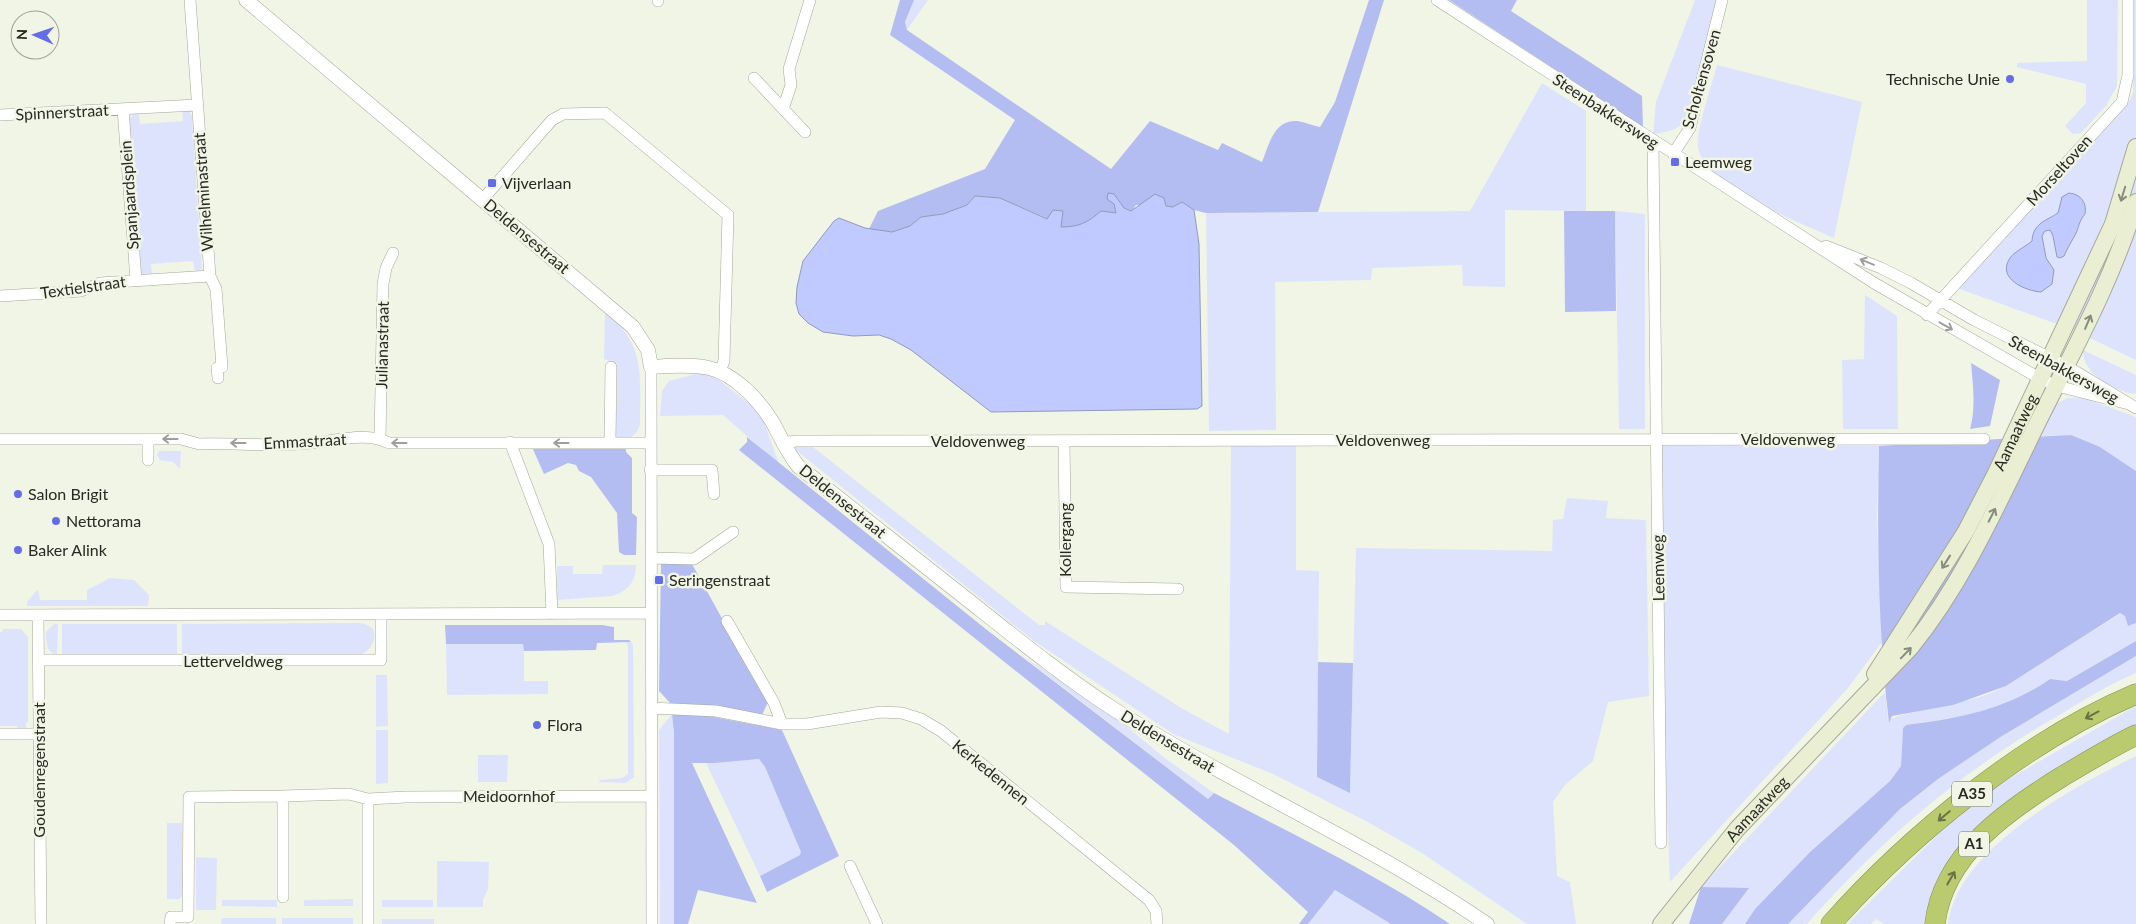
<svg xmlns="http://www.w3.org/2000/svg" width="2136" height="924" viewBox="0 0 2136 924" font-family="Lato,sans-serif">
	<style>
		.green { fill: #dee3fd }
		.forest { fill: #b3bdf1 }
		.water { fill: #c0cafe; stroke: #929abc }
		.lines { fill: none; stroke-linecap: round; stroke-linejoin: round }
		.minor-casing { stroke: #a4a799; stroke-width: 12 }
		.tertiary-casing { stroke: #a4a799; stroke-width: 15 }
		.secondary-casing { stroke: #a4a799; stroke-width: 18 }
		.motorway-casing { stroke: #879254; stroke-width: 21 }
		.minor { stroke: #fff; stroke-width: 11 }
		.tertiary { stroke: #fff; stroke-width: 14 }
		.secondary { stroke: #eaefd4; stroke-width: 16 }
		.motorway { stroke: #bacb6f; stroke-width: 20 }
		.oneway { stroke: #888c7c }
		.oneway2 { stroke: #9e9f9c }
		.oneway3 { stroke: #697245 }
		.poi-dot { fill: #636de6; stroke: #f1f5e5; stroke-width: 2 }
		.labels { text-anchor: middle; stroke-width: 5; stroke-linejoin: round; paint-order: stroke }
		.shield { fill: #f1f5e5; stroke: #64665d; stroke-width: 1 }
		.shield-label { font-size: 15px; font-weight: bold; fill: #272923 }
		.street-label { font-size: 16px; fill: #272923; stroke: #f1f5e5 }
		.poi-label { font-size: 16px; fill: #272923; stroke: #f1f5e5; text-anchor: start }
	</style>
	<rect width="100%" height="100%" fill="#f1f5e5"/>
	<path class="green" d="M914,0H928L907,30L905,22Z
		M1695,0H1717L1688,116C1680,130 1669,132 1653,134L1656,102Z
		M2087,0H2118L2117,86L2106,106L2081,133L2073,134L2065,126L2086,103V84L2017,67V63L2087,61Z
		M2133,0H2136V360L2071,329L1957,288L2130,100L2133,92Z
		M1717,65L1862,102L1834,238C1802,224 1702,185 1698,147C1696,129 1712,85 1717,65Z
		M1542,83L1586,111V211L1505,210V287L1463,286L1462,265L1372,268L1371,280L1275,282L1276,430L1209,431L1206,213L1470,211Z
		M182,110H188L192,116L202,269L195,272L193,261L151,264L152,275L142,274L138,270L127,121L134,114L139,113L140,124L183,121Z
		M1615,211L1645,214V429H1619Z
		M1865,295L1897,316L1898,429H1843L1842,360L1864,359Z
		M605,311C646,345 640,374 640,423C638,436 631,438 619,439L615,437L612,410L617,404V363L604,359Z
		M2083,350L2136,375V394C2115,392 2082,374 2083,350Z
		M696,374L711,375L718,379L757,410L763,419L779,464L723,415L660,416L662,391L669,381Z
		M2068,398H2084L2136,417V471L2100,447L2039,436L2057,403Z
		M794,446L813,447L1039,625H1045V621L1183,709L1229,734L1231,446H1296V570L1319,571L1317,777L1350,792L1356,548L1552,551L1553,520L1563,519L1567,498L1608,501L1606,518L1646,520L1649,696L1608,702L1593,761L1565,785L1553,802L1557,876L1570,882L1576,924H1527L1422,853L1366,821L1273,774L1173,734L1034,641L797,451Z
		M1660,446H1879L1877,519L1882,642L1848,688L1670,882L1664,731Z
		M159,451H181L180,469L173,462L160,460L157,455Z
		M603,565H636C636,581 629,591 612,596L557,600V566H573V574H602Z
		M110,578L134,580L149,595L148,606H27V602L38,589L40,600H87V590Z
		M2121,613L2125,616L2128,626L2136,623V641L2067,681L2050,679C2007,709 1958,719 1906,725L1903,728L1901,766L1890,781L1810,852L1755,909L1745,924H1722L1748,889L1701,887L1885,692L1888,721C1895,714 1963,702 1980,697C2003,690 2023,675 2043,662C2069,646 2095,629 2121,613Z
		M360,623C364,624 369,625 372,628C379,637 370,651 362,654L182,655V624Z
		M54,624H58L57,655C46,652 46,643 46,632Z
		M62,624H177V655L62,656Z
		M3,629H21L28,637V722L26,723V729H18L17,726H0V632H2Z
		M631,642L633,645L634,777L626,783L599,782L600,780L622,778L628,774V646L626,643Z
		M446,644H524V681H548V694L447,695Z
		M1021,655L1109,712L1166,759L1214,793L1208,799Z
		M2136,656V673C2107,685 2083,701 2056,717C1959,773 1881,840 1807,924H1788L1900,809L1938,779L2002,736Z
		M376,675H387L388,726L376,727Z
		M2136,706V733L1995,816L1928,924H1884L1876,919L1871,924H1847L1951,822L1991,789Z
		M672,714L674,733V924H660L659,730Z
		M376,730H388V783L376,784Z
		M478,755H508L507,782H478Z
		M2136,756V924H1948C1957,849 2075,786 2136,756Z
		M759,759L765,767L801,851V855L760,876L706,763Z
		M167,823H182V896L179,899H167Z
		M196,857L217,858L216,910H196Z
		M437,861L489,862L488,889L483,900V907H437Z
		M1335,890L1391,924H1308Z
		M353,899V906H304V900Z
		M222,900H277V907L222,906Z
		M382,900H433V907H382Z
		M222,918H276V924H221Z
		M282,918H353V924H282Z
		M382,919H434V924H382Z"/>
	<path class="forest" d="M900,0H914L905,22L907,30L1111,169L1150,121L1218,150L1222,143L1262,162C1269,145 1274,119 1297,121C1305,122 1313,126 1320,127L1335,102L1369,0H1384L1318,212L1206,213L1194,210L1182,202L1173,207L1136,205L1132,211L1124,208L1114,195L1116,213L1101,211C1086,225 1081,227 1061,227L1062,211L1048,219L1000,198L975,196L967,205L943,214L921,217L910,226L892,232L869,229L878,211L985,169L1015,120L890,35Z
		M1449,0H1517L1511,11L1642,96L1643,127Z
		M1564,211H1615L1616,311L1565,312Z
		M1971,363L2000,380L1990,426L1970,429C1976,408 1973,386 1971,363Z
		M2071,435L2100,447L2136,471V623L2128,626L2125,616L2120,613L2006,686L1953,705L1892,716L1889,723C1878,632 1877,538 1879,446Z
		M747,437L987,630L1208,799L1214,793C1294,835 1375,873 1450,924H1391L1335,890L1308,924H1299L1308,912L1234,845L739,450L747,442Z
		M532,447H626V452L632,458V513L637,517L636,555H624L619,552L617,513L591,477L579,471L576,465L568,463L544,474Z
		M661,563L692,564L768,702L762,715L672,705L659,691Z
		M445,625H602L614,627V640H629L631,642L597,643L596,650L524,651L523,644H446Z
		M2136,641V656L2002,736L1938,779L1900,809L1788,924H1745L1755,909L1810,852L1890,781L1901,766L1903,728L1906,725C1958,719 2007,709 2050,679L2067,681Z
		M1318,662L1353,663L1350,793L1317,777Z
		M672,714L708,716L782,730L839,856L767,892L760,876L800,855L801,852L765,767L759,759L714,763H692L757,903L698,890L688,924H674V733Z
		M1701,887L1749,888L1722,924H1689Z"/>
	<path class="water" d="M1108,193L1114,194L1124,208L1131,211L1155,194L1164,198L1166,206L1173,207L1182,202L1194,210L1199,244L1202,406L1197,409L991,412L911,350L891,339L879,335L853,336L823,332L808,323L799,314L796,303L797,287L803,261L834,221L839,218L865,228L892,232L910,226L921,217L943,214L967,205L975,196L1000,198L1047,219L1053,210L1063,211L1061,227C1079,227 1087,223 1101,211L1116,213L1114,204L1107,199Z
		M2069,193C2081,194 2087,203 2085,214C2078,222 2079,229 2074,237C2070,244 2067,249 2064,256L2060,258L2057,257L2053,236L2050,230L2045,231L2042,236L2046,258L2054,270L2052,284L2041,292C2026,291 1996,279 2010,258C2014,252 2025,247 2032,241C2033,223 2046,221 2058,213L2062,197Z"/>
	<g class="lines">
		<g class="minor-casing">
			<path id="minor" d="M190,0L210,276L216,289L222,367L217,368L218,378
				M1437,0L1874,283L2039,378L2057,386L2129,404
				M658,1V0
				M754,78L805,132
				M123,109L136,280
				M783,109L791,85L789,69L810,0
				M0,115L197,105
				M1653,142L1661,843
				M1673,154L1690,128L1722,0
				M483,199L552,120L563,114L605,113L728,215L724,361L720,371
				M1826,246L1881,268L1911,283L1974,320L2068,367L2136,408
				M0,296L81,291L100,283L210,276
				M1927,315L2122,102L2128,75V0
				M651,367L652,924
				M0,439H181L199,444C237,443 275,447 312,443C336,441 366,431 389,443H651
				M380,439L383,284L386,268L393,253
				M1064,441L1066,587L1178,589
				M510,442L549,544L552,614
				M610,443L611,367
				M782,443L796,441L1984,439
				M148,460V439
				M650,470H712L714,494
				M651,558L694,559L733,532
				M0,615L651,613
				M38,615L41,924
				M727,621L774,703L782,724
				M39,660H381V614
				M651,708L716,711L782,724H807L881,712L902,713L921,719L941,731L1149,900L1156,911L1157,924
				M0,734H39
				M283,796L349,794L368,799L406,797L651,796
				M368,799V924
				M850,866L877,924
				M170,924L171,917H188L189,797L283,796V897"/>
		</g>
		<g class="tertiary-casing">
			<path id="tertiary" d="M246,0L633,327L648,350L651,367C669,366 691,364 709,368C735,374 760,401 773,423C781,438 787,452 798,466C855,511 911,555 968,600C1016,638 1064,677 1115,710C1236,786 1368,843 1487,924"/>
		</g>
		<g class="secondary-casing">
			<g id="secondary">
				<path id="s1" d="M1875,674L1966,531L1996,473L2113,224L2136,147"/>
				<path id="s2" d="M1661,924L1737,829L1911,647C1969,575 2004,489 2046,406C2079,340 2115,273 2136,202"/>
			</g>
		</g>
		<g class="motorway-casing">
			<path id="motorway" d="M1831,924C1910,835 2026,740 2136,694
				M1935,924C1943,854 2008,810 2063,776C2087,762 2111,747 2136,735"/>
		</g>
		<use href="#minor" class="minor"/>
		<use href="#tertiary" class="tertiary"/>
		<use href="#secondary" class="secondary"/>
		<use href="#motorway" class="motorway"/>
	</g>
	<defs><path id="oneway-shaft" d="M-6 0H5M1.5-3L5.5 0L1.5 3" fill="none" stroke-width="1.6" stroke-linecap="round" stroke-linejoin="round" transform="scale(1.25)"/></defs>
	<g class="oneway">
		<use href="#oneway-shaft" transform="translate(2123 194) rotate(107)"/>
		<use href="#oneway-shaft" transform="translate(2088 322) rotate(-67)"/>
		<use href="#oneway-shaft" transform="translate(1992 515) rotate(-63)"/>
		<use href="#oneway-shaft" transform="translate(1946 562) rotate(122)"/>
		<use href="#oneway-shaft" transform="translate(1906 653) rotate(-46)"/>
	</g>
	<g class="oneway2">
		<use href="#oneway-shaft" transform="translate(1867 262) rotate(-158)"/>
		<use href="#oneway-shaft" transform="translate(1946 326) rotate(29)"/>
		<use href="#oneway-shaft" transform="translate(170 439) rotate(-180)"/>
		<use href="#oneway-shaft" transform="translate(238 443) rotate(180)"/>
		<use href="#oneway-shaft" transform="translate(399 443) rotate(180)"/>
		<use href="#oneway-shaft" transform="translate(561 443) rotate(-180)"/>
	</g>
	<g class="oneway3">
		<use href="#oneway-shaft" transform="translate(2092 715) rotate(152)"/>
		<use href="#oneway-shaft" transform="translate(1944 816) rotate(140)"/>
		<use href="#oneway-shaft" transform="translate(1951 878) rotate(-60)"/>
	</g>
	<g class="poi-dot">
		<circle cx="2010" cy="79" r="5"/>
		<rect x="1670" y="157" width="10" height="10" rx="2.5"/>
		<rect x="487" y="178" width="10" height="10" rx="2.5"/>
		<circle cx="18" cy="494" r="5"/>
		<circle cx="56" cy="521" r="5"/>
		<circle cx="18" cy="550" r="5"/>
		<rect x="654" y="575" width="10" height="10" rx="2.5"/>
		<circle cx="537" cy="725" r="5"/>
	</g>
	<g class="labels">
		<g class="shield">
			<rect x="1952" y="781.5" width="40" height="25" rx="4"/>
			<rect x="1959" y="831.5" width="30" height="25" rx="4"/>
		</g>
		<g class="shield-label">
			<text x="1972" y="799">A35</text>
			<text x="1974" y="849">A1</text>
		</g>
		<g class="street-label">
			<text transform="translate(1701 79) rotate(-74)" y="6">Scholtensoven</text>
			<text transform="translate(1606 111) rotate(33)" y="6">Steenbakkersweg</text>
			<text transform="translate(62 112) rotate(-3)" y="6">Spinnerstraat</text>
			<text transform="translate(2059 170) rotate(-48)" y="6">Morseltoven</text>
			<text transform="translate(203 192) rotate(-94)" y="6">Wilhelminastraat</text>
			<text transform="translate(129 195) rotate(-94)" y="6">Spanjaardsplein</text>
			<text transform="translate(527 236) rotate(40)" y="6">Deldensestraat</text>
			<text transform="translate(83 287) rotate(-8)" y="6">Textielstraat</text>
			<text transform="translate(382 345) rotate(-89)" y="6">Julianastraat</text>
			<text transform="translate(2064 369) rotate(29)" y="6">Steenbakkersweg</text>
			<text dy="6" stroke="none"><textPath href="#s1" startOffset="280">Aamaatweg</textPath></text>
			<text x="1788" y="445">Veldovenweg</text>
			<text x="1383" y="446">Veldovenweg</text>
			<text transform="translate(305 441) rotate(-3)" y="6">Emmastraat</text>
			<text x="978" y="447">Veldovenweg</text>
			<text transform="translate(843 501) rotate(39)" y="6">Deldensestraat</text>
			<text transform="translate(1065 540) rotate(-90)" y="6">Kollergang</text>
			<text transform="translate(1658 568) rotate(-91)" y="6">Leemweg</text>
			<text x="233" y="667">Letterveldweg</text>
			<text transform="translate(1168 741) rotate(31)" y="6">Deldensestraat</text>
			<text transform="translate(39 770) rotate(-90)" y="6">Goudenregenstraat</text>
			<text transform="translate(991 772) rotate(39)" y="6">Kerkedennen</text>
			<text x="509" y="802">Meidoornhof</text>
			<text dy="6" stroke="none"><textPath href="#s2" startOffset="150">Aamaatweg</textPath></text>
		</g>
		<g class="poi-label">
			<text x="2000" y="85" text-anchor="end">Technische Unie</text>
			<text x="1685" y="168">Leemweg</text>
			<text x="502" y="189">Vijverlaan</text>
			<text x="28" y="500">Salon Brigit</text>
			<text x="66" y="527">Nettorama</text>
			<text x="28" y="556">Baker Alink</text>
			<text x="669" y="586">Seringenstraat</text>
			<text x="547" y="731">Flora</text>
		</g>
	</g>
	<g transform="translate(35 35) rotate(272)"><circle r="24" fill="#f1f5e5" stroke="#a0a397"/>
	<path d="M0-4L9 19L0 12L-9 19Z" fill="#636de6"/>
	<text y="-8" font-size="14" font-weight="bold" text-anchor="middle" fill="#272923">N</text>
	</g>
</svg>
